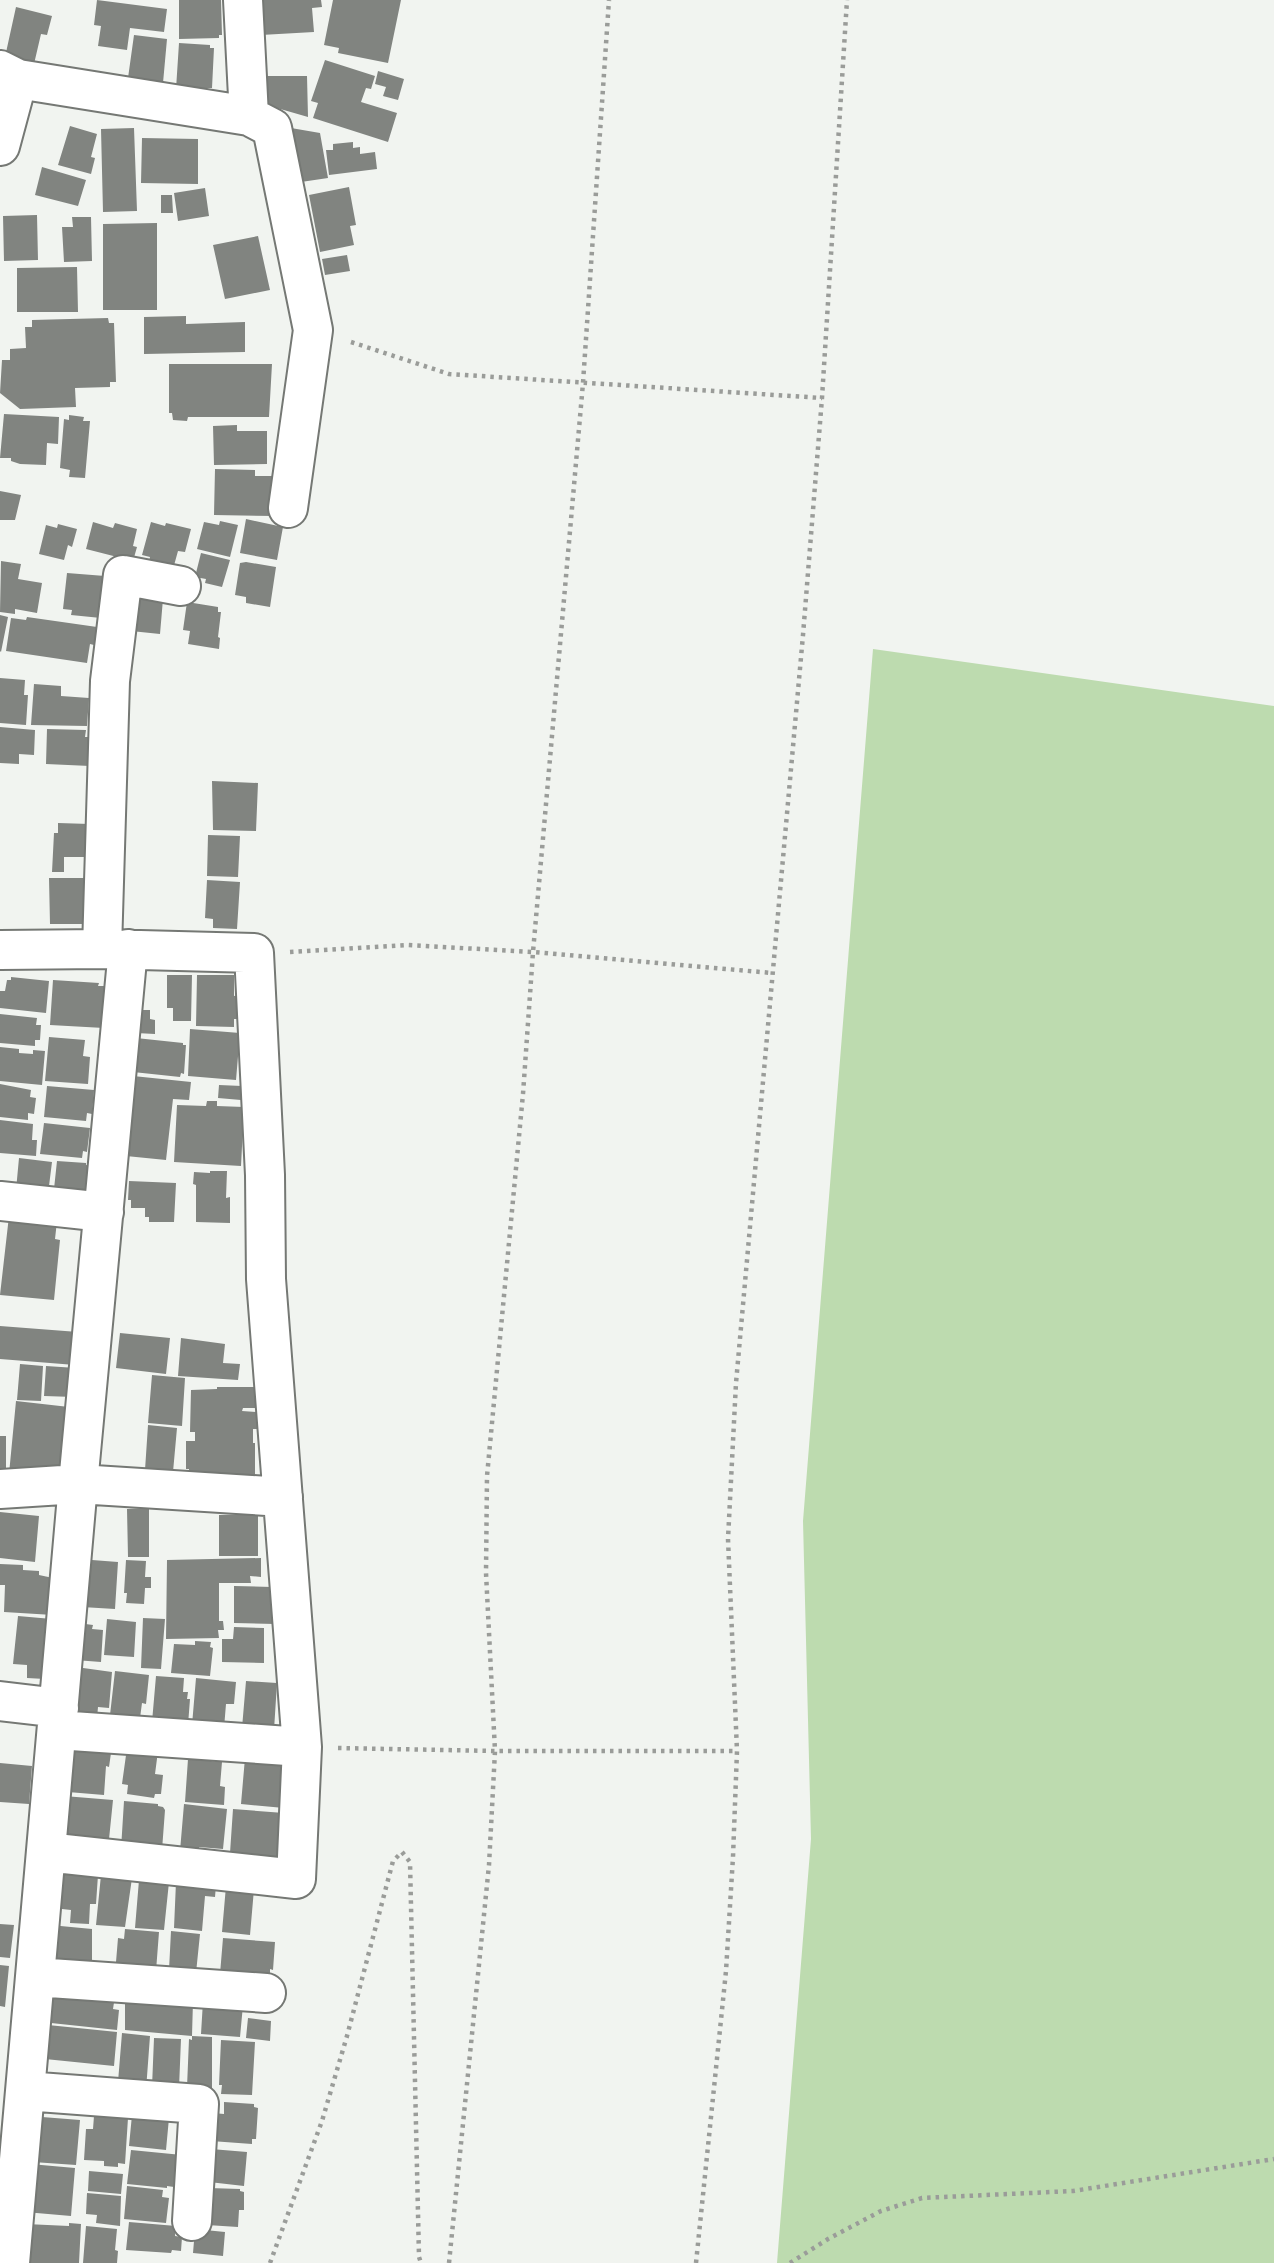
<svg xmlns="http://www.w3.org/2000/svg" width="1274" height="2263" viewBox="0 0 1274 2263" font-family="'Asap Condensed',sans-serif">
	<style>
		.green { fill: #bddbaf }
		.building { fill: #818480 }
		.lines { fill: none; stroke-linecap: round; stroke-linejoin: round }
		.minor-casing { stroke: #757874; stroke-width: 42 }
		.path { stroke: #9a9c99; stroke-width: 4.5; stroke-dasharray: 3.5 5; stroke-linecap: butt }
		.minor { stroke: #fff; stroke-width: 38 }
	</style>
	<rect width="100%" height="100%" fill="#f1f4f0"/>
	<path class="green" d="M873,649L1274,706V2263H777L811,1839L803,1521Z"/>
	<path class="building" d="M97,0L167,9L164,32L130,28L127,50L98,46L101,26L94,25Z
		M179,0H221L222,35H219V38L179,39Z
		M259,0H321L322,7L312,8L314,32L261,35Z
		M333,0H401L388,63L338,53L339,48L324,45Z
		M16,7L52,16L47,35L41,34L34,64L5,57Z
		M134,35L167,39L163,83L128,78Z
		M179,43L210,45V48H214L212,88H207V90L176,89Z
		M325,60L375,76L371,89L366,88L361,102L397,113L388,142L313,118L318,103L311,101Z
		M378,71L404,79L398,100L383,96L386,87L375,84Z
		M261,76H307L308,117L263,104Z
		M70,126L97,134L91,157L95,158L91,174L58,165Z
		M134,128L137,211L103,212L101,129Z
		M291,128L320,133L328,178L301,182Z
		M142,138L198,139V184L141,183Z
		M353,142V148L360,147V154L375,152L377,169L329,175L326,150H333V144Z
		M42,167L86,180L78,206L35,195Z
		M349,187L356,225L350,226L354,245L320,252L309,195Z
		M205,188L209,216L178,221L174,193Z
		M161,195H172L173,213H161Z
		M37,215L38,260L4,261L3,216Z
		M72,217H91L92,261L64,262L62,227H73Z
		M157,223V310H103V224Z
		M258,236L270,290L225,299L213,245Z
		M347,255L350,271L325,275L322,259Z
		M77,267L78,312H17V268Z
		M186,316V324L245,322V352L144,354V317Z
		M108,318L109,323H114L116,382H110V387L75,388L76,407L20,409L0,393L2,360H10V349L26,348L25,327H32V320Z
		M169,364H272L269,417H188L187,421L173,420L172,413H169Z
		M4,414L59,417L58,444L47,443L46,465L20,464L11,461V458H0Z
		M69,415L84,417L83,421H90L85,478L69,477L70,470L60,468L64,419L69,420Z
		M237,425V431H267V464L214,465L213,426Z
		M215,469L255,470V476H276L275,516L214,515Z
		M0,491L21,495L15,520H0Z
		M246,519L283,527L277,560L240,553Z
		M220,521L238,525L230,557L197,549L204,522L219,525Z
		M93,522L113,528L115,523L137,529L133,546L137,547L133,561L86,549Z
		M151,522L165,526L166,523L191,529L185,552L178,551L173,569L149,562L150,557L142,555Z
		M58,524L77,529L72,547L68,545L64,560L39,554L46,525L57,528Z
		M201,553L230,560L222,587L205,583L206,579L195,577Z
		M1,561L21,564L18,579L42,583L37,613L15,609V614L0,612Z
		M246,562L276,567L270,607L246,603V597L235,595L240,563Z
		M67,573L105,576L101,618L71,615L72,610L63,609Z
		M134,597L163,599L160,634L131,631Z
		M187,602L218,607V612H221L218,637L220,638L219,649L188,644L190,631L183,630Z
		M0,615L8,617L1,652L0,651Z
		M27,617L97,627L94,645L90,644L87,663L6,651L11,618L26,620Z
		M0,678L25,680L24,695H28L26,725L0,723Z
		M34,684L61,686V696L89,698L87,726L31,725Z
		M0,727L35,730L34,755L19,754V764L0,763Z
		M47,729L86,730L85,737H91L90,766L46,764Z
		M212,781L258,783L256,831L213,830Z
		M58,823L90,824L89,857H64V872H52L54,833H58Z
		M208,835L240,836L238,877L207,876Z
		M49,878H86V924H50Z
		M207,880L240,882L237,929L213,928V919L205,918Z
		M167,975H192L191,1021H173V1008H167Z
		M197,975H234V996L240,995V1019H234V1027L196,1026Z
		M11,977L49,981L46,1013L0,1008V991H5L7,980H11Z
		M53,980L99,983L98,986H106L104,1028L50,1025Z
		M137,1010H150V1019L155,1020V1034L136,1033Z
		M0,1014L37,1018L36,1025H41L40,1040H35V1046L0,1043Z
		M190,1029L240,1033L236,1080L188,1076Z
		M49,1037L85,1040L83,1056L90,1057L88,1084L45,1081Z
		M136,1038L183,1043V1045H186L184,1074L181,1073L180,1077L133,1072Z
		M0,1047L19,1049V1053L33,1054V1050L45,1051L42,1085L0,1081Z
		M133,1076L191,1082L189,1100L173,1099L166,1160L126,1156Z
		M0,1084L31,1090L30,1097L36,1098L34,1114L28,1113V1120L0,1117Z
		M219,1085L242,1086L241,1100L218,1098Z
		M47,1086L94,1090L92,1114L87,1113L86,1121L44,1117Z
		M207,1101H217V1106L244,1107L241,1166L174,1162L177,1105L206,1106Z
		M0,1120L33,1124L32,1140H37L36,1156L0,1153Z
		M44,1123L90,1128L87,1152L83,1151L82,1158L40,1154Z
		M19,1158L52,1162L48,1194L16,1190Z
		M57,1161L86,1163V1165L93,1166L91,1185H85V1192L54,1189Z
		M210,1171H227L226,1198L230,1197V1223L196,1222V1185L193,1184L194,1172L210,1173Z
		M129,1181L176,1183L174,1222H149V1217H145V1208H131V1200H128Z
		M9,1216L57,1221L55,1239L60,1240L54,1300L0,1295Z
		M0,1326L78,1332L75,1365L0,1359Z
		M120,1333L170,1338L166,1374L116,1368Z
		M181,1338L225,1344L223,1363L240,1364L238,1380L178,1376Z
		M20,1364L43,1366L41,1401L17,1400Z
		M46,1366L76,1368L74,1397L44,1396Z
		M152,1375L185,1378L182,1426L148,1423Z
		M217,1387H260V1408H243L242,1411L258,1412V1429H253V1443H255V1478L189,1475V1469H186V1441H195V1432H190L191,1390L217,1389Z
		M16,1401L69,1407L63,1475L9,1474Z
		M148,1425L177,1428L173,1472L145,1470Z
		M0,1436H6V1475L0,1476Z
		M149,1508V1557H128L127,1509Z
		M0,1512L39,1516L35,1562L0,1558Z
		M258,1514V1556H219V1515Z
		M261,1558V1577L250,1576L251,1583H219V1621H223L224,1630H218L219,1638L166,1639L167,1560Z
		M92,1560L118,1562L115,1609L82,1607V1561L92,1562Z
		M126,1560L146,1561L145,1577H151V1588H145L144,1604L126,1603L127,1593H124Z
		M0,1564L23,1565V1570L39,1571V1575L53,1578V1615L4,1612L5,1585H0Z
		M234,1586L272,1587L275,1624L234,1623Z
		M18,1616L52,1619L45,1679L27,1678V1665L13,1664Z
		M143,1618L165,1619L161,1669L141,1668Z
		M107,1619L136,1622L134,1657L104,1655Z
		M78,1623L93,1625L92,1629L103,1630L101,1662L75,1660Z
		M234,1627L264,1628V1663L222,1662V1639H233Z
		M195,1641L211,1642L210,1647L213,1648L210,1676L171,1673L174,1644L195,1645Z
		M76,1667L112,1672L109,1708L98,1707L97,1718L78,1716L79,1708H73Z
		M115,1671L149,1675L146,1704L142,1703L140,1718L110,1715Z
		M156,1676L184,1678L183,1692H188L187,1699H190L188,1725L152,1722Z
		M196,1678L236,1682L234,1704H226L224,1728L192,1725Z
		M246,1681L277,1683L274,1730L242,1728Z
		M127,1748L158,1751L155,1774L163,1775L161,1794H155L154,1798L127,1794L128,1785L122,1784Z
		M72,1750L111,1753L109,1767L106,1766L104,1795L68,1792Z
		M245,1758L287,1761L284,1808L241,1804Z
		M188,1759L222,1762L220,1786L225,1787L224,1805L185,1802Z
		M0,1763L32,1766L29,1804L0,1802Z
		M64,1796L113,1800L108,1849L64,1845Z
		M124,1801L158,1804V1806L163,1807L165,1810L162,1850L121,1849Z
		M184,1804L227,1809L223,1849L199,1847V1853L180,1851Z
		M233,1809L284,1813L281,1857L230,1853Z
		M60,1873L98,1875L96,1904H90L89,1924L70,1923L71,1910L53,1908Z
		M101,1875L132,1878L125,1927L96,1925Z
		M139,1880L169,1882L164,1930L135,1928Z
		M176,1882L216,1885L215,1897L205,1896L202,1931L174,1928Z
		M226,1886L254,1889L250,1935L222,1932Z
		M0,1924L14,1925L10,1958L0,1957Z
		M50,1925L92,1929V1965L49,1964Z
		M125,1929L159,1932L156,1971L121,1967V1963L116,1962L118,1938L124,1939Z
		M171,1931L200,1934L196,1973L169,1970Z
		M223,1938L275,1942L273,1970L270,1969V1974H220Z
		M0,1965L9,1966L5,2007L0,2006Z
		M54,1990L115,1996L113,2009L119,2010L117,2030L51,2023Z
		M125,2000L193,2001L192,2036L125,2030Z
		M203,2001L243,2005L240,2037L201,2034Z
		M248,2018L271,2021L270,2041L246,2038Z
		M48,2025L117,2032L114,2066L45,2059Z
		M122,2033L150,2036L146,2090L118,2082Z
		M192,2036L212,2037V2089L187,2087L189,2039L192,2040Z
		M154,2038L181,2039L179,2088L152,2087Z
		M221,2040L255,2042L252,2095L221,2094L222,2085H219Z
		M224,2102L254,2104V2107L258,2108L256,2139H252V2144L211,2141L213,2113L224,2114Z
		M132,2115L169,2118L166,2150L129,2146Z
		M94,2116L128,2118L125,2164L118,2163V2167L104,2166V2161L84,2160L86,2129H93Z
		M42,2117L80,2120L76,2165L33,2162L34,2139L40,2140Z
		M211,2149L247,2152L244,2186L209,2182Z
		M131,2150L182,2155L176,2168L174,2187L167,2186V2188L127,2184Z
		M30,2164L75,2168L71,2216L25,2212Z
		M89,2171L123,2174L121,2194L88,2191Z
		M127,2186L163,2190L162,2197L169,2198L166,2223L124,2219Z
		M209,2188L240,2189V2191L244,2192V2210H239L238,2227L207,2225Z
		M87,2193L121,2196L120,2226L96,2223L97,2215L86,2214Z
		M129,2222L176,2226L175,2236L182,2237L181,2251L172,2250L171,2253L126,2250Z
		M69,2223L81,2224L79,2263H24L26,2224L69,2226Z
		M86,2226L117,2229L115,2250L118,2251L117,2263H83Z
		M195,2229L225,2232L223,2256L193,2253Z"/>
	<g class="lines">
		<g class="minor-casing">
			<path id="minor" d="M243,0L249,116L272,128L313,330L288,508
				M0,70L18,79L249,116
				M0,146L18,79
				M102,949L110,681L123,575L181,586
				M0,950L102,949L254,953L265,1175L266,1279L302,1747L296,1879L46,1852
				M0,1201L104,1212
				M0,1489L78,1484L283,1497
				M0,1701L59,1708
				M57,1730L302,1747
				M35,1977L266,1993
				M25,2091L199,2104L192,2221
				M10,2263L78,1484L128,949"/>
		</g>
		<path class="path" d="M351,342L449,374L822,398
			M290,952L407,945L533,952L772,973
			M338,1748L495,1751H737
			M270,2263L322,2121L347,2036L393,1861L402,1852L410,1862L419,2257L421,2263
			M449,2263L489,1865L495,1751L486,1573L487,1476L523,1094L533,952L583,383L609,0
			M696,2263L726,1971L733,1857L737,1751L728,1539L736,1383L803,635L822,398L847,0
			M790,2263L828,2239L881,2211L922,2198L1073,2191L1274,2159"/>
		<use href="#minor" class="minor"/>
	</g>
</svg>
